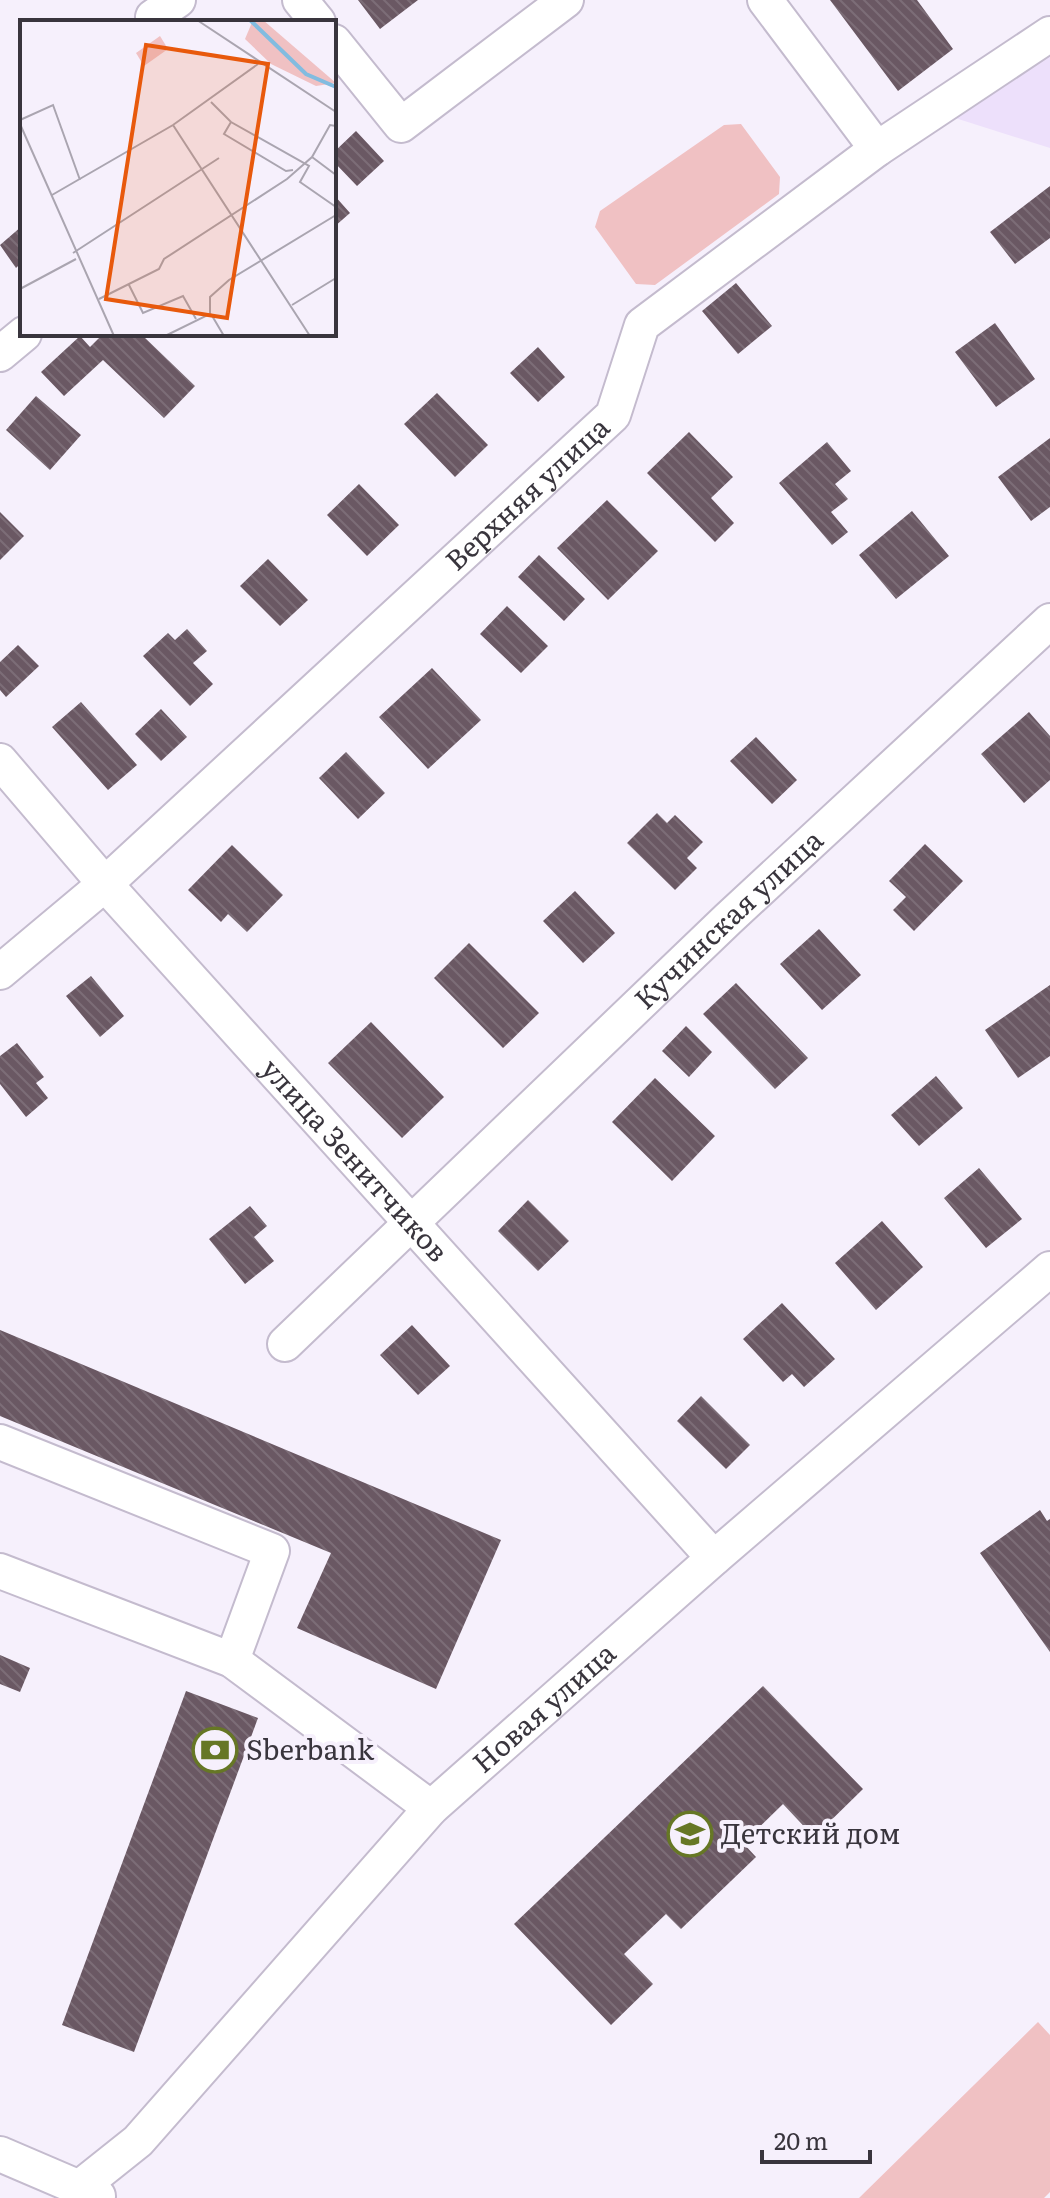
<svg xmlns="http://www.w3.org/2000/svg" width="1050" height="2198" viewBox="0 0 1050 2198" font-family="Literata,serif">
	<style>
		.built { fill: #ede0fb }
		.pitch { fill: #f0c1c3 }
		.building { fill: url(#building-back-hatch) }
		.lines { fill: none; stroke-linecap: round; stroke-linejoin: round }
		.minor-casing { stroke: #c4bbce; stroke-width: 38 }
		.minor { stroke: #fff; stroke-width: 34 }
		.labels { text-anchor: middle; stroke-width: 8; stroke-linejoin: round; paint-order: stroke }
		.street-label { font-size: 28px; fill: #39353d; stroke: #f6f0fc }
		.poi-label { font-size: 28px; fill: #39353d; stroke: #f6f0fc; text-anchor: start }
		.inset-river { fill: none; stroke: #82bce0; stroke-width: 4 }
		.inset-road { fill: none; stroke: #aaa5b0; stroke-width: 2 }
		.view { fill: #e8590c; fill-opacity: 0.15; stroke: #e8590c; stroke-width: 4 }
		.inset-edge { fill: none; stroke: #39353d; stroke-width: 4 }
	</style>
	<defs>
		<pattern id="building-back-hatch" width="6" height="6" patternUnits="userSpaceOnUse" patternTransform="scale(2)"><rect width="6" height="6" fill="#6a5863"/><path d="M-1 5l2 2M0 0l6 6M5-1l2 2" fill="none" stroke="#7c6d77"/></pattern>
	</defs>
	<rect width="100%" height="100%" fill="#f6f0fc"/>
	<path class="built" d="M1050,56V148L952,117Z"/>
	<path class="pitch" d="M741,124L780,177L779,194L655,285L636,284L595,227L600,211L724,125Z
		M1038,2022L1050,2035V2192L1044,2198H859Z"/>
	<path class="building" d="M358,0H418L380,29Z
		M830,0H917L953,49L898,91Z
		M356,131L384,161L357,186L334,162V152Z
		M1050,186V238L1015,264L990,232Z
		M334,195L350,213L334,227Z
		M22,226V262L16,268L0,245Z
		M736,283L772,326L738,354L702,311Z
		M995,323L1035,379L996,407L955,352Z
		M103,334H141L195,386L164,418L103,360L64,396L41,372L80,336L90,347Z
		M538,347L565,377L538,402L510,373Z
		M437,393L488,445L455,477L404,424Z
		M36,396L81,435L50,470L6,430Z
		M689,432L733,477L711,498L734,523L715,542L647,473Z
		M1050,438V507L1031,521L998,477Z
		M827,442L851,471L835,484L848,499L831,512L848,532L832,545L779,483Z
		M359,484L399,525L367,556L327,515Z
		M607,500L658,551L608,600L557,548Z
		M912,511L949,556L896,599L859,555Z
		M0,512L24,536L0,560Z
		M539,555L585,599L564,621L518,577Z
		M268,559L308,600L280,626L240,586Z
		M507,606L548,646L521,673L480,634Z
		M187,629L207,651L193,663L213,684L190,706L143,656L168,633L175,640Z
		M18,645L39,666L6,697L0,690V662Z
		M432,668L481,720L428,769L379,717Z
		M81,702L137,765L108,790L52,727Z
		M161,709L187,737L161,761L135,734Z
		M1029,712L1050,736V780L1024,803L981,754Z
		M756,737L797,780L772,804L730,761Z
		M346,752L385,793L358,819L319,778Z
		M657,813L667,823L675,815L703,842L687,858L697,868L675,890L627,843Z
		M925,844L963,881L914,931L893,910L906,897L889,881Z
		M232,845L283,895L247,932L228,914L221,922L188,890Z
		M575,891L615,933L583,963L543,921Z
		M819,929L861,975L822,1010L780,964Z
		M469,943L539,1013L503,1048L434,978Z
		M91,976L124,1016L100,1037L66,996Z
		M736,983L808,1058L775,1089L703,1014Z
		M1050,985V1056L1018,1078L985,1030Z
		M371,1022L444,1097L402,1138L328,1063Z
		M686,1026L712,1052L689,1077L662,1051Z
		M17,1043L44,1077L36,1083L48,1098L26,1117L0,1084V1056Z
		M936,1076L963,1108L919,1146L891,1115Z
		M655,1078L715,1136L672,1181L612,1122Z
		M979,1168L1022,1219L986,1248L944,1198Z
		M528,1200L569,1241L538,1271L498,1231Z
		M250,1206L267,1226L254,1237L274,1261L245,1284L209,1239Z
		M882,1221L923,1267L876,1310L835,1263Z
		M782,1303L835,1359L804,1387L792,1374L783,1382L743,1339Z
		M412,1325L450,1366L418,1395L380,1355Z
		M0,1330L501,1540L436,1689L297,1628L331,1553L0,1416Z
		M701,1396L750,1445L726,1469L677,1421Z
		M1040,1510L1047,1521L1050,1519V1652L980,1553Z
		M0,1655L30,1668L20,1692L0,1684Z
		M763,1686L863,1789L814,1837L783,1804L743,1843L756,1857L681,1929L666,1914L624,1954L653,1984L611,2025L514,1924Z
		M186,1691L258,1718L134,2052L62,2025Z"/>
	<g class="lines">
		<g class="minor-casing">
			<g id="minor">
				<path d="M300,0L318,22"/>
				<path d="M765,0L877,149"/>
				<path d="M155,22L153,17L178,0"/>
				<path d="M334,42L401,125L566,0"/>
				<path d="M0,354L24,334"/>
				<path id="s1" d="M0,761L105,884L714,1558"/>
				<path id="s2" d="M0,972L105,884L613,415L642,325L877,149L1050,34"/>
				<path id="s3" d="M285,1344L728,919L1050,621"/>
				<path d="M0,1442L272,1551L232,1660"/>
				<path d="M0,1571L232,1660L431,1808"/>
				<path d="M0,2154L98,2196"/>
				<path id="s4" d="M79,2188L138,2141L431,1808L714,1558L1050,1269"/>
			</g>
		</g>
		<use href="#minor" class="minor"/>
	</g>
	<defs>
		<g id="bank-ring" transform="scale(2.3)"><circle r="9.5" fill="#f6f0fc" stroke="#667725" stroke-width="1.5"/><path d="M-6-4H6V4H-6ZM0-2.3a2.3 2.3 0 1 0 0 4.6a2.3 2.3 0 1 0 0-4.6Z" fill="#667725"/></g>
		<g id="school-ring" transform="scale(2.3)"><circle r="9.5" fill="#f6f0fc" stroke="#667725" stroke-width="1.5"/><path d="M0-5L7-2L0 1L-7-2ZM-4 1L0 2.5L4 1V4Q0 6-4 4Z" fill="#667725"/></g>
	</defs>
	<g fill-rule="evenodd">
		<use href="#bank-ring" x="215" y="1750"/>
		<use href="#school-ring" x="690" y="1834"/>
	</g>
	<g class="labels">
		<g class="street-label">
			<text dy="10" stroke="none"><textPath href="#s2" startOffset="712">Верхняя улица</textPath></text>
			<text dy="10" stroke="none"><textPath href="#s3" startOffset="614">Кучинская улица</textPath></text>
			<text dy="10" stroke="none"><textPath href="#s1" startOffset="534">улица Зенитчиков</textPath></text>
			<text dy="10" stroke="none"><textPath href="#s4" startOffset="670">Новая улица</textPath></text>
		</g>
		<g class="poi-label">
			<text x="246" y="1760">Sberbank</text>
			<text x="721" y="1844">Детский дом</text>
		</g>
	</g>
	<g transform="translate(20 20)">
		<rect width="316" height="316" fill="#f6f0fc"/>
		<path d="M233,0H243L316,63L296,66L251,44L225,19Z" fill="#f0c1c3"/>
		<path d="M140,16L148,29L124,46L116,33Z" fill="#f0c1c3"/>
		<path class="inset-river" d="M230,0L286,54L316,67"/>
		<path class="inset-road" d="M177,0L316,92M191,82L211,102L289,146L280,162L316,187M0,100L33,85L60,160M211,102L204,114L266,151L273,150M0,104L94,316M153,105L290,316M292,137L316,155M32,175L153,105L238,44M53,233L199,138M109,265L123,293L163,276L176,299M0,269L56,239M79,279L139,249L144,239L267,159L292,137L310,105L316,106M272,285L316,258M191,294L204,316M145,316L190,294V277L209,260L316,195"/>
		<path class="view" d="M126,25L248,44L207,298L86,279Z"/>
		<rect width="316" height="316" class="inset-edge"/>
	</g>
	<path d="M762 2150v12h108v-12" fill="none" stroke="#39353d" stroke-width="4"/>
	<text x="774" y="2150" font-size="24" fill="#39353d" stroke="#f6f0fc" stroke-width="6" paint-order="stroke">20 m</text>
</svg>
